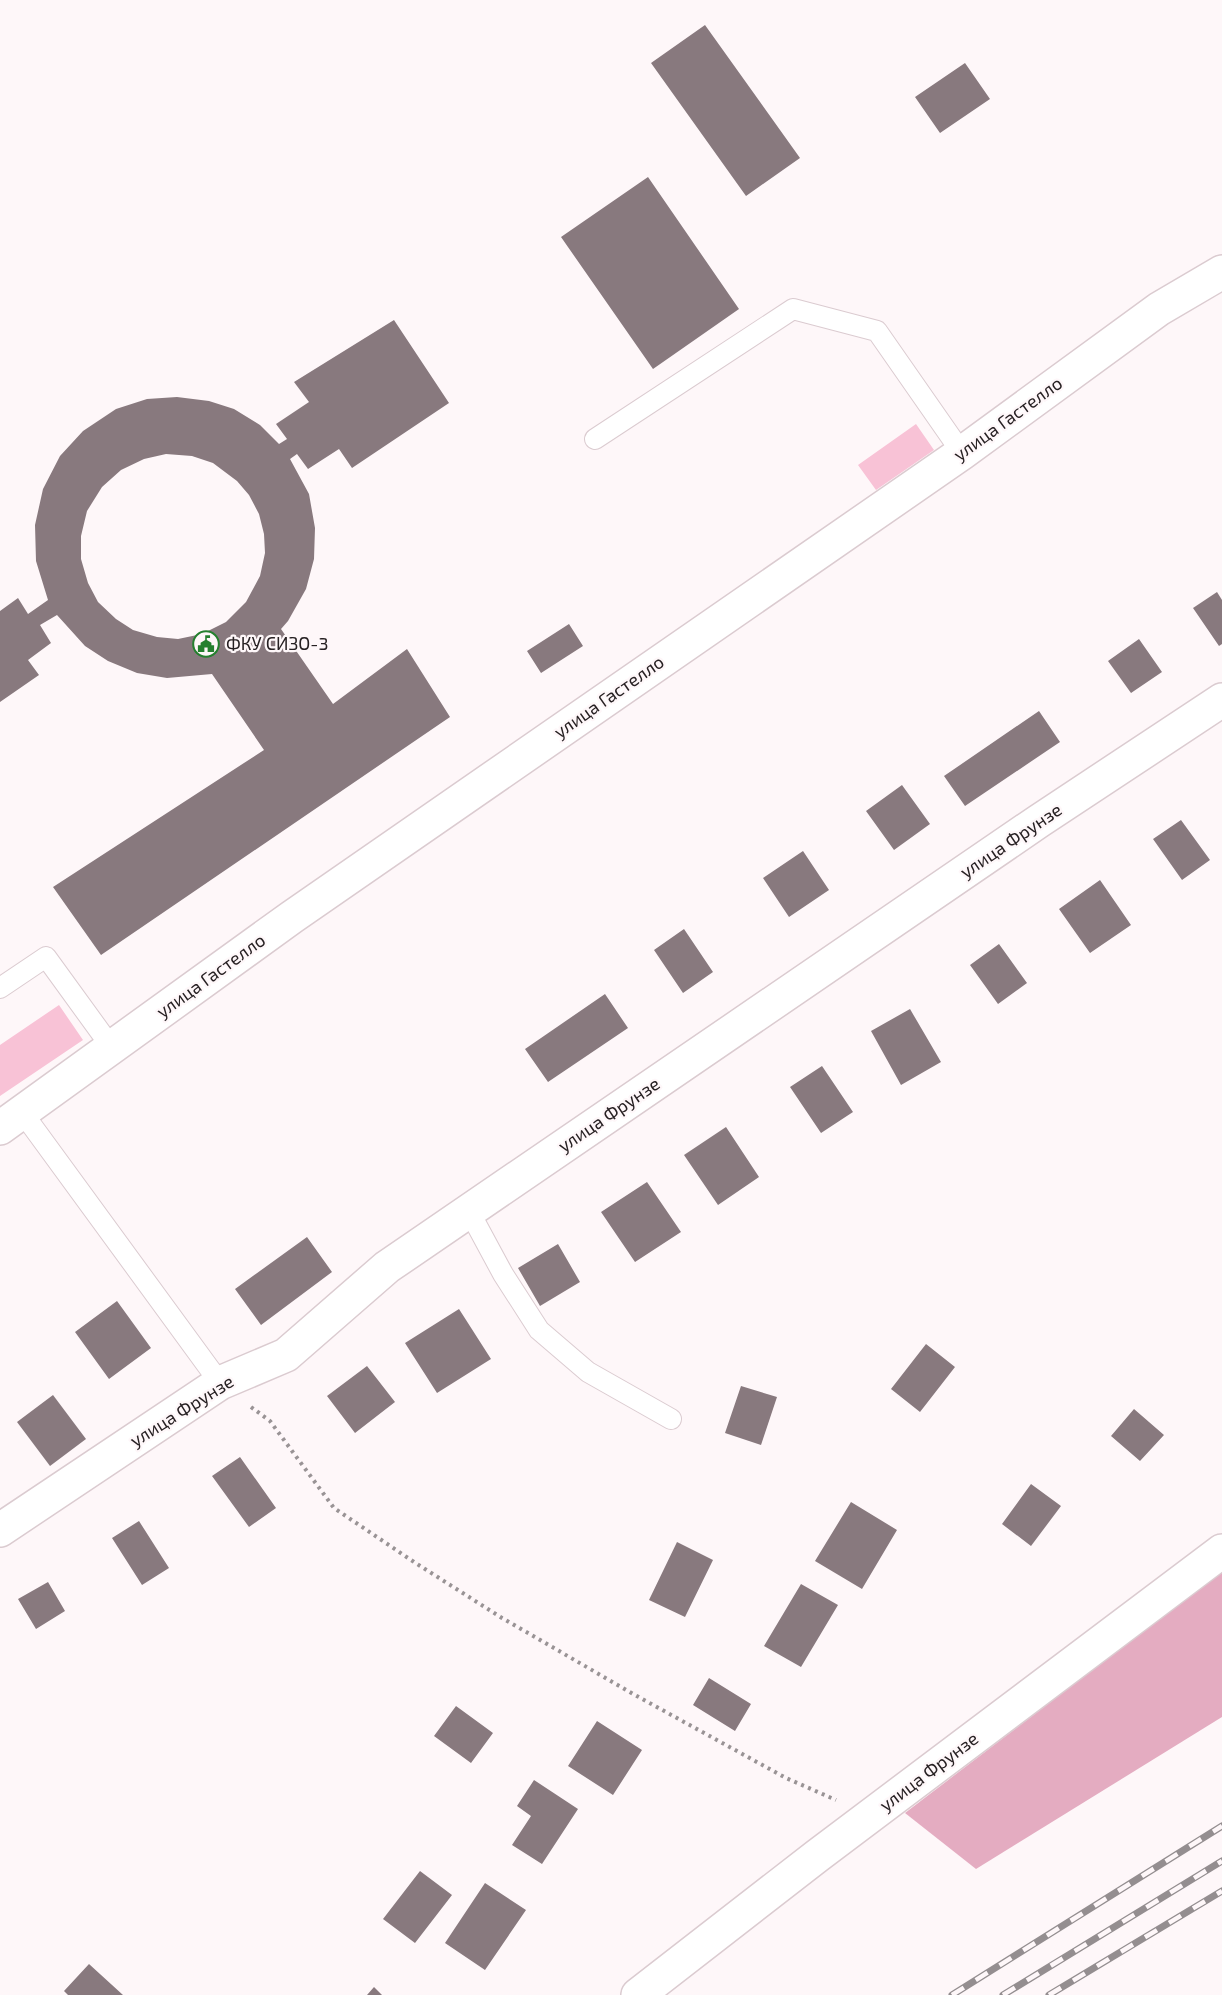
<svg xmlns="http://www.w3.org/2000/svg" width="1222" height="1995" viewBox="0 0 1222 1995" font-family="'Exo 2',sans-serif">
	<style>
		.green { fill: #f8c2d6 }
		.forest { fill: #e4acc1 }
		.building { fill: #88797e; fill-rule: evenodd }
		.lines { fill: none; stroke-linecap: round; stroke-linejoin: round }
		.service-casing { stroke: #dbcbd0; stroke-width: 22 }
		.minor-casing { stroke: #dbcbd0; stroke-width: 36 }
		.path { stroke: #999395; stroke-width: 4; stroke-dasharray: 3 4.5; stroke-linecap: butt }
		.service { stroke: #fff; stroke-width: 20 }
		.minor { stroke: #fff; stroke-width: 33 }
		.rail-casing { stroke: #948e90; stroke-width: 7 }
		.rail { stroke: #fef7f9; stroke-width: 4.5; stroke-dasharray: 14; stroke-linecap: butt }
		.labels { text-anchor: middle; stroke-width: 4.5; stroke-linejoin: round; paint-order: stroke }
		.street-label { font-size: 18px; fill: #272123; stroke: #fef7f9 }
		.poi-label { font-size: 18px; fill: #272123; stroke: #fef7f9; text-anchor: start }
	</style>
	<rect width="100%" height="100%" fill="#fef7f9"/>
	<path class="green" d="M916,424L934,450L876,490L858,465Z
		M59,1005L83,1040L0,1096V1045Z"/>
	<path class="forest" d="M1222,1571V1717L976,1869L905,1813Z"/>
	<path class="building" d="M705,25L800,158L746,196L651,63Z
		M965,63L990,99L940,133L915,97Z
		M648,177L739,309L653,369L561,237Z
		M394,320L449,403L352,468L339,449L308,469L297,454L290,459L309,494L315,528L314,559L306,589L288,621L281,629L333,704L407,649L450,717L101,955L53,887L264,750L212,674L167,678L137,673L108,661L85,646L57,615L40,625L51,643L28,660L39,675L0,702V611L18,598L28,614L48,600L36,561L35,525L43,489L60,456L83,431L116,409L147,399L177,397L209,401L234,409L260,425L279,444L287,439L276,424L309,402L294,382ZM166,454L192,456L213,463L237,481L249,495L259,514L264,534L265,553L260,576L246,602L226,622L202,634L178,639L157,637L133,630L116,619L98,602L88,583L81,559V536L87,511L102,487L121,470L144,459Z
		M1217,592L1222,600V644L1219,646L1193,608Z
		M569,624L583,646L541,673L527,651Z
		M1139,639L1162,672L1131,693L1108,661Z
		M1039,711L1060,742L965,806L944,776Z
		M902,785L930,824L894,850L866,811Z
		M1181,820L1210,860L1182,880L1153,839Z
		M803,851L829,890L789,917L763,878Z
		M1100,880L1131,925L1090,953L1059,909Z
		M684,929L713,972L683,993L654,950Z
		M999,944L1027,983L998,1004L970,965Z
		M605,994L628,1028L548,1082L525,1049Z
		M910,1009L941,1062L901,1085L871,1031Z
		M822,1066L853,1112L821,1133L790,1087Z
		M726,1127L759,1177L718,1205L684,1155Z
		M647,1182L681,1232L635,1262L601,1212Z
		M307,1237L332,1272L261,1325L235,1289Z
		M558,1244L580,1282L540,1306L518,1268Z
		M117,1301L151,1348L109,1379L75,1332Z
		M459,1309L491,1359L437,1393L405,1343Z
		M926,1344L955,1367L920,1412L891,1389Z
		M367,1366L395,1402L355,1433L327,1396Z
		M741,1386L777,1397L761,1445L725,1433Z
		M53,1395L86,1439L50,1466L17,1422Z
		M1134,1409L1164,1435L1140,1461L1111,1436Z
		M240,1457L276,1508L249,1527L212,1476Z
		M1031,1484L1061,1506L1031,1546L1002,1524Z
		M851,1502L897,1530L862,1589L815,1561Z
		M139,1521L169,1568L142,1585L112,1538Z
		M677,1542L713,1560L685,1617L649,1600Z
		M48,1582L65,1611L36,1629L18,1599Z
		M801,1584L838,1605L801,1667L764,1646Z
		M709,1678L751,1704L735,1731L693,1705Z
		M456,1706L493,1733L471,1763L434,1736Z
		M597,1721L642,1750L613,1795L568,1766Z
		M534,1780L578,1809L542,1864L512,1845L531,1816L517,1806Z
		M420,1871L452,1895L415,1943L383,1919Z
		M485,1883L526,1910L485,1970L445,1943Z
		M89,1964L123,1995H68L64,1991Z
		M374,1987L382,1995H367Z"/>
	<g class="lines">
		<g class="service-casing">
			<path id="service" d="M595,439L793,309L877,331L962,453
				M0,988L46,957L112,1048
				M22,1112L220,1383
				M469,1211L503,1274L539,1330L588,1372L671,1419"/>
		</g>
		<g class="minor-casing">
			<path id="minor" d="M0,1128L292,917L962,453L1159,309L1222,272
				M0,1530L220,1383L286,1355L387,1267L1039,821L1222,700
				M638,1995L817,1856L1222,1551"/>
		</g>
		<path class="path" d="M251,1407L270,1421L334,1508L414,1562L502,1618L635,1695L786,1778L836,1800"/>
		<use href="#service" class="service"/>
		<use href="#minor" class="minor"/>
		<g class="rail-casing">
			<path id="rail" d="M952,1995L1222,1826
				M1003,1995L1222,1861
				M1049,1995L1222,1891"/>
		</g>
		<use href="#rail" class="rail"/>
	</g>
	<defs>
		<g id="civic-ring" transform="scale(1.35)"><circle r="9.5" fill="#fef7f9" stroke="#25802f" stroke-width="1.5"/><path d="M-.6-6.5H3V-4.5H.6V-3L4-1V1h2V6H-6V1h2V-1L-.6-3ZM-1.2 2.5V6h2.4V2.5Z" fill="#25802f"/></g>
	</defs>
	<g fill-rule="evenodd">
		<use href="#civic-ring" x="206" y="644"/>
	</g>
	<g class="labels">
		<g class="street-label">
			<text transform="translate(1008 419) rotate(-36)" y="6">улица Гастелло</text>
			<text transform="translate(609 697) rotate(-35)" y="6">улица Гастелло</text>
			<text transform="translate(1011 841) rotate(-34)" y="6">улица Фрунзе</text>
			<text transform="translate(211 976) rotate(-36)" y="6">улица Гастелло</text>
			<text transform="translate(609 1115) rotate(-34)" y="6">улица Фрунзе</text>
			<text transform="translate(182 1411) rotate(-32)" y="6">улица Фрунзе</text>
			<text transform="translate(929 1772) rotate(-37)" y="6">улица Фрунзе</text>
		</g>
		<g class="poi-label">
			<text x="226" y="650">ФКУ СИЗО-3</text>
		</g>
	</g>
</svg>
